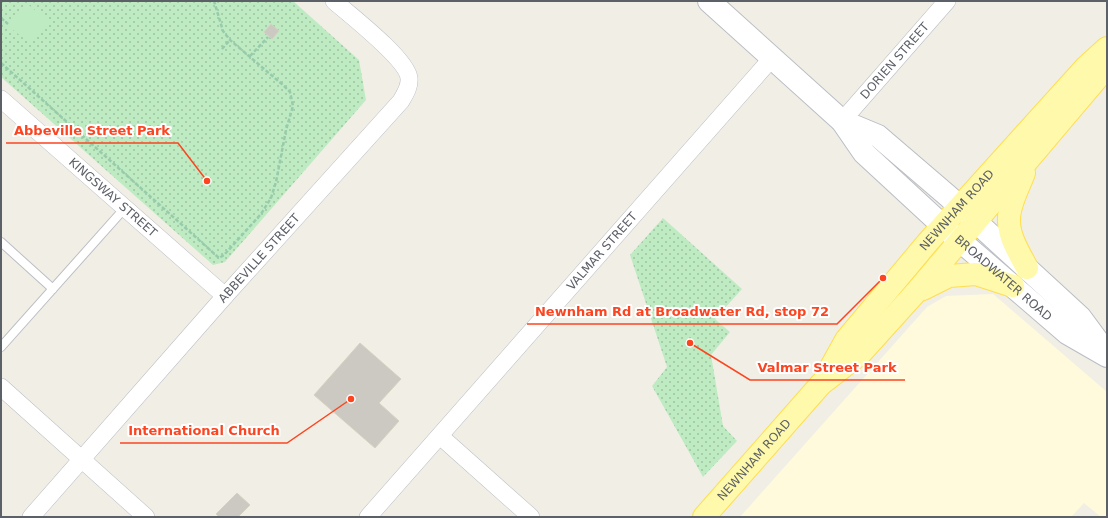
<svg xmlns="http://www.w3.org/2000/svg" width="1108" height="518" viewBox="0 0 1108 518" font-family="'DejaVu Sans',sans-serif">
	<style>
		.commercial { fill: #fffadb }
		.grass { fill: url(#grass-dots) }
		.pitch { fill: #bfebc3 }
		.building { fill: #ccc9c2; stroke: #d6d2c2 }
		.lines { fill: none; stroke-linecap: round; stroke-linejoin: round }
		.service-casing { stroke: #bcbec5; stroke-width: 10 }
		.minor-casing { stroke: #bcbec5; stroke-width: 18 }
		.secondary-casing { stroke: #babdc4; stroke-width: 24 }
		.primary-casing { stroke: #ffde4f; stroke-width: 24 }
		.path { stroke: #96ccab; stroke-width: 2.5; stroke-dasharray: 4 2; stroke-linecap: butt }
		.service { stroke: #fff; stroke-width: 8 }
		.minor { stroke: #fff; stroke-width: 17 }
		.secondary { stroke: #fff; stroke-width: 22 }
		.primary { stroke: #fff9ab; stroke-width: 22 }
		.labels { text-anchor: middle; stroke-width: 4; stroke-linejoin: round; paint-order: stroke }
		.street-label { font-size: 12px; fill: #5c6067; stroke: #fff }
		.leader { fill: none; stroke: #fc4520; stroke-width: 1.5 }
		.callout-dot { fill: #fc4520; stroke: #fff; stroke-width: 1.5 }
		.callout-label { font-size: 13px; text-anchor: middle; font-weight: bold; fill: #fc4520; stroke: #fff; stroke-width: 4; stroke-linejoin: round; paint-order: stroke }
	</style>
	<defs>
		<pattern id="grass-dots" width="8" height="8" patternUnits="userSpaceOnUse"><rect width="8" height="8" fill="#bfebc3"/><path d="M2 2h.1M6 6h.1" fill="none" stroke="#9ec2a2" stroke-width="1.8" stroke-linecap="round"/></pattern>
	</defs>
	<rect width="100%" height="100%" fill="#f1efe5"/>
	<path class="commercial" d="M993,294L1107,392V517H1101L1084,503L1071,517H740L927,307L946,296Z"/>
	<path class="grass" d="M1,1H293L359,60L366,100L225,262L213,265L1,77Z
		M663,218L742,289L715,319L730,332L711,355L723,426L737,441L703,477L652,386L667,367L630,255Z"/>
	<path class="pitch" d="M26,3L49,21L31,44L8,26Z"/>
	<path class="building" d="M271,24L279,31L272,39L264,32Z
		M360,343L401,379L379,403L399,421L375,448L314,395Z
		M237,493L250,505L238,517H219L216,514Z"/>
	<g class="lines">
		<g class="service-casing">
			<path id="service" d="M1,242L53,289
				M1,347L124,209"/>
		</g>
		<g class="minor-casing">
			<g id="minor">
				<path id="s1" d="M1,99L225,296"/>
				<path id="s2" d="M842,121L947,1"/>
				<path d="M1,387L146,517"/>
				<path d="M440,436L531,517"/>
				<path id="s3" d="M31,517L225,296L401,101C405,94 410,87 409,78C407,59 350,15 334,1"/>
				<path id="s4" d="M368,517L772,58"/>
			</g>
		</g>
		<g class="secondary-casing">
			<g id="secondary">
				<path id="s5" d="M709,1L842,121L864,153L943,226L1067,333L1107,356"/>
				<path d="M842,121L878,136L948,196L1080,317L1105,351"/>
			</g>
		</g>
		<g class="primary-casing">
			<g id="primary">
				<path d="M1024,173C1019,187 1008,206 1009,221C1009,238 1020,254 1027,268"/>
				<path d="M923,289L949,276L976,274L1013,286"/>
				<path id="s6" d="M826,376L846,340L928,242L1085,68L1107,48"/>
				<path id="s7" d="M704,517L821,384L861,353L917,291L1100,75L1107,64"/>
			</g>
		</g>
		<path class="path" d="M1,18L8,24
			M222,49L230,40
			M250,56L268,37
			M1,63L219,258L224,255L261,214L271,198L276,182L286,130L293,106L290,92L283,85L230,40L223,31L214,1"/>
		<use href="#service" class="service"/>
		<use href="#minor" class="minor"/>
		<use href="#secondary" class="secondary"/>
		<use href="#primary" class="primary"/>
	</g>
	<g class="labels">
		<g class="street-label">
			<text dy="4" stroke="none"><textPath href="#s2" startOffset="80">DORIEN STREET</textPath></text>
			<text dy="4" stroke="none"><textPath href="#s1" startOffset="149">KINGSWAY STREET</textPath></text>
			<text dy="4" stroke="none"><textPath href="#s6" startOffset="212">NEWNHAM ROAD</textPath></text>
			<text dy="4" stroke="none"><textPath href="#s4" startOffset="354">VALMAR STREET</textPath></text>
			<text dy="4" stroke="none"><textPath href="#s3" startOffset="345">ABBEVILLE STREET</textPath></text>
			<text dy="4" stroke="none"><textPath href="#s5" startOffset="405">BROADWATER ROAD</textPath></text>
			<text dy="4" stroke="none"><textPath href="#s7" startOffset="76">NEWNHAM ROAD</textPath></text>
		</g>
	</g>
	<path class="leader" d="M207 181L178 143H6M883 278L837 324H527M690 343L750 380H905M351 399L287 443H120"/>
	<g class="callout-dot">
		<circle cx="207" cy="181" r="4"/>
		<circle cx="883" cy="278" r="4"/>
		<circle cx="690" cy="343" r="4"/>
		<circle cx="351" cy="399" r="4"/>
	</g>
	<g class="callout-label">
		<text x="92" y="135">Abbeville Street Park</text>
		<text x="682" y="316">Newnham Rd at Broadwater Rd, stop 72</text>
		<text x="827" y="372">Valmar Street Park</text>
		<text x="204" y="435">International Church</text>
	</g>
	<rect width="1108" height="518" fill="none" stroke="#5c6067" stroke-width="4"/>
</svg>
